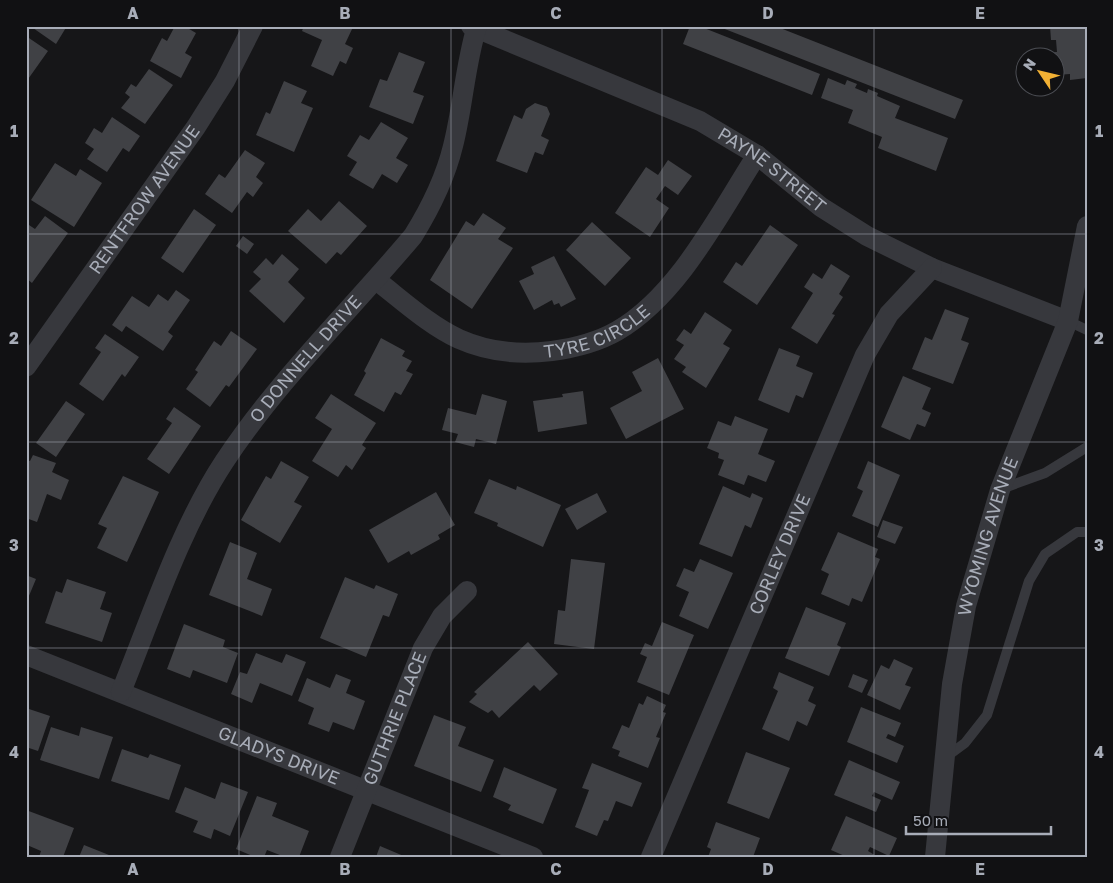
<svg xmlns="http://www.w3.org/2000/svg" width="1113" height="883" viewBox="0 0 1113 883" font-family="'Golos Text',sans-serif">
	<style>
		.building { fill: #404145 }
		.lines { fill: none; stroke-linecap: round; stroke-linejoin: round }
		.service { stroke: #37383d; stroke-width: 10 }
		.minor { stroke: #37383d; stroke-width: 20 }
		.grid { fill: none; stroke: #a8adb8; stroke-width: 1; stroke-opacity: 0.55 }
		.labels { text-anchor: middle; stroke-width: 4; stroke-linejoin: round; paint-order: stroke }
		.street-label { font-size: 18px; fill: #a8adb8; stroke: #111113 }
		.neatline { fill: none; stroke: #a8adb8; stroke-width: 2 }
		.grid-label { font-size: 16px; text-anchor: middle; font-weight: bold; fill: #a8adb8 }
	</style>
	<rect width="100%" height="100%" fill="#161618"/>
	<path class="building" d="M34,26H67L56,44L33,28Z
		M175,26H184L196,33L185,53L192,57L181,78L150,61L162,38L167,41Z
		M304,26L353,27L345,44L353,48L346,64L340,61L333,76L311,66L322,40L302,31Z
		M690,26H699L820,74L812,95L683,44Z
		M717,26H775L963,100L955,119Z
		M1050,26H1087V78L1070,80V74L1056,75L1053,52H1057L1056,40H1051Z
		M26,36L48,51L26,82Z
		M399,52L425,62L413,92L424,96L413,124L369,107L380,79L387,81Z
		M149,69L173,85L145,124L121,108L130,97L125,93L131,84L136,87Z
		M828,78L845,85L847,80L857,84L855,88L867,93L868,89L878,93L877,96L900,106L895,118L948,138L936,171L878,148L882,137L848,123L853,110L821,98Z
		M284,81L307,91L301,103L313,108L294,152L256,135L266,112L270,114Z
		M535,103L547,107L550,114L541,136L549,140L543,155L535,152L527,173L496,161L514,115L522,119L526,109Z
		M112,117L140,136L129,152L123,148L107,172L87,159L94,149L85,143L94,128L102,133Z
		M381,122L408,138L396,158L408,165L397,183L382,174L373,189L349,175L357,162L347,156L360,135L369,140Z
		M245,150L265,163L256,177L263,183L253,197L247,192L232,213L205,194L219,174L225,178Z
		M668,160L692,176L678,195L665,186L656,199L669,208L650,237L615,213L646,167L658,175Z
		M55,163L76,176L80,169L102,183L74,227L31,200Z
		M339,201L367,226L341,255L337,252L326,264L288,231L308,209L321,221Z
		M194,209L216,225L183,273L161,258Z
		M483,213L506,228L498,239L513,248L472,309L430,280L466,221L474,226Z
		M45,216L68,233L32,283L26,278V223L35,229Z
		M592,222L631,258L605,286L566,250Z
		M770,225L798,245L757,305L723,282L736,262L742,266Z
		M243,236L254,244L247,254L236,246Z
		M282,254L299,269L288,282L305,298L284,323L249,291L261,279L253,272L266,258L273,265Z
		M554,256L576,299L561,307L559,303L554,305L552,300L534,310L519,281L534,274L531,267Z
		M831,264L850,276L839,294L843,297L832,314L835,315L817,344L791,328L813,293L804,287L813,273L822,279Z
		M176,290L190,300L168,332L173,336L163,351L126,326L122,332L112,325L132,296L149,307L158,294L168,301Z
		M945,309L969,318L961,340L969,343L953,384L912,369L925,337L932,340Z
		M705,312L732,330L723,344L730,348L706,388L682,372L686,367L674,359L684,345L676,340L684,329L691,334Z
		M231,331L257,349L229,387L226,385L210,407L186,389L198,372L195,370L214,341L221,346Z
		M105,334L139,357L125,377L122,374L103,401L79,384L101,352L95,348Z
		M381,338L405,351L402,356L412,361L406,371L413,374L401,395L395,392L384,412L354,395L366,373L364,371Z
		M779,348L800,356L796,366L813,373L803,398L796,395L789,413L758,400Z
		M658,358L684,409L626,439L610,408L642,391L632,372Z
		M903,376L931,388L922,409L931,413L925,427L917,424L910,440L881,427Z
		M583,391L587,424L538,432L533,401L563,397L562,394Z
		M331,394L376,423L362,445L366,448L352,470L346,465L338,477L312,461L332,429L315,418Z
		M482,394L507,401L496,444L476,439L474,447L455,442L458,434L442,430L448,408L476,415Z
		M66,401L85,414L56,457L36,443Z
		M174,407L201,426L169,474L147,459L172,423L166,419Z
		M735,416L768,429L758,454L775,461L766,482L748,475L744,485L718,475L724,460L718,458L719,453L707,448L718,421L731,426Z
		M33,455L56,463L52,472L69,480L61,500L47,494L37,522L26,518V460L30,461Z
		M281,461L309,477L294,502L302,506L280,543L241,520L266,476L271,479Z
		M868,461L900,475L878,527L852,516L863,491L857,488Z
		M123,476L159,492L127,562L97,548L107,528L98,524Z
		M489,479L516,490L517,486L561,505L543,547L497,526L498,523L474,513Z
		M723,486L750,498L752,493L763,498L751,528L745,525L732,557L699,544Z
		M436,492L455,525L438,535L440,539L411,555L409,551L388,563L369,530Z
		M597,493L607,512L577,530L565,509Z
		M883,520L903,527L895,544L877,537Z
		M838,532L878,549L875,557L880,559L862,602L852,598L849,606L821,594L829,574L821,570Z
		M230,542L257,553L247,579L272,589L262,616L209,595Z
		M571,559L605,563L594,649L554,644L558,610L565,611Z
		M700,559L733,573L708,629L679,616L689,592L676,586L684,568L694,572Z
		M26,575L36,579L26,603Z
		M345,577L374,589L376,585L398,594L389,617L383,615L366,657L320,638Z
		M67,579L106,592L100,609L112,613L102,642L45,623L56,591L62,593Z
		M806,607L846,623L837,645L841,647L829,676L785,658Z
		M662,622L694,635L669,695L637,682L647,657L640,654L645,643L652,646Z
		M184,624L225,640L223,647L238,653L227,683L193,670L190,678L167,669Z
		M528,642L558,674L540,691L534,685L499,718L492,710L488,713L469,702L477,694L474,692Z
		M256,653L282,663L286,654L306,662L292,696L260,683L252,703L231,694L240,672L247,674Z
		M894,659L913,668L905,685L911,687L900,710L867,695L881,665L889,669Z
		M779,672L814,687L808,701L816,705L807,726L797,721L789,741L762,729L778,691L773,688Z
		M336,674L351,680L346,693L365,701L354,730L333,722L329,732L308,724L314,708L298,701L307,678L330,688Z
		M853,674L868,680L862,693L848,687Z
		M647,696L666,705L663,712L666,713L656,737L660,738L648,768L618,756L620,751L612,748L622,725L629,728L639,703L643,705Z
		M861,707L901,723L895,737L888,734L886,738L904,746L897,763L847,742Z
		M26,708L50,716L38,751L26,747Z
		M434,715L466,727L458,746L494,760L481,792L414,766Z
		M51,727L79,736L81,727L113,737L99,779L40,760Z
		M122,749L148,758L150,754L181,765L169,800L111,781Z
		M746,752L790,768L769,819L727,803Z
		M849,760L900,782L892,800L874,792L872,796L881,800L876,812L834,795Z
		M592,763L642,783L632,807L616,801L608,821L604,820L597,836L575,827L589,790L582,788Z
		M504,767L557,789L543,824L508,810L511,805L493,797Z
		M221,782L248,792L230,836L214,829L211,839L193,832L198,821L175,812L185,787L215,799Z
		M257,796L277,803L272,816L309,831L299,857H285L267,850L264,857H255L236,849Z
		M26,810L74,828L63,857H39L41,851L27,845L29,841L26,840Z
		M846,816L897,838L889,856L870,847L868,851L878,857H847L831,850Z
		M716,822L760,838L753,857H708L711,849L707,847Z
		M84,845L114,857H79Z
		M380,846L406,857H376Z"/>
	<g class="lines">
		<path class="service" d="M1068,321L1087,330
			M1001,489L1045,473L1087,447
			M946,757L965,743L987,715L1029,581L1045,554L1077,532H1087"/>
		<g class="minor">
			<path id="s1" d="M471,26L700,121L757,155L821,207L867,236L932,268L1068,321"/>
			<path id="s2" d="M376,280C402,300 429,325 459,339C488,352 521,355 552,351C574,348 596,343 617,331C679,295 719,214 757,155"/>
			<path id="s3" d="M26,367L196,127L225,81L253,26"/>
			<path id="s4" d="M26,655L533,857"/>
			<path id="s5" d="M121,692C151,618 180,529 224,462C278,380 350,311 413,236C431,207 445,179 453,146C463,107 465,65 477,26"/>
			<path id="s6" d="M340,857L423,648L442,616L467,591"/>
			<path id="s7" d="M651,857L865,355L889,314L932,268"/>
			<path id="s8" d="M935,857L952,684L966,606L1000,490L1068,321L1087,226"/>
		</g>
	</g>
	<path class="grid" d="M239,26V857M451,26V857M662,26V857M874,26V857M26,234H1087M26,442H1087M26,648H1087"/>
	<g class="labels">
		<g class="street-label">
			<text dy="6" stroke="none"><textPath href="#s1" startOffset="335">PAYNE STREET</textPath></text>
			<text dy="6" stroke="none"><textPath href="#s3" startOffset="205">RENTFROW AVENUE</textPath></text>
			<text dy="6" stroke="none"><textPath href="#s2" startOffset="246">TYRE CIRCLE</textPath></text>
			<text dy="6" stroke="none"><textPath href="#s5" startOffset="384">O DONNELL DRIVE</textPath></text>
			<text dy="6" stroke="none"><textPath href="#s8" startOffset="326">WYOMING AVENUE</textPath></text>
			<text dy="6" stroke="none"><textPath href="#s7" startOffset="329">CORLEY DRIVE</textPath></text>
			<text dy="6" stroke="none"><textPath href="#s6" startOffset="149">GUTHRIE PLACE</textPath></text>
			<text dy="6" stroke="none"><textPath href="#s4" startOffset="272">GLADYS DRIVE</textPath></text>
		</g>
	</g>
	<rect width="1113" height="883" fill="none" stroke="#111113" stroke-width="55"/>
	<g transform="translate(1040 72) rotate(305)"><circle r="24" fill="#111113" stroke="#4d4f55"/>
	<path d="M0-4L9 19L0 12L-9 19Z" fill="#f2b134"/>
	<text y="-8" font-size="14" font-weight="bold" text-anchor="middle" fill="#a8adb8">N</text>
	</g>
	<path d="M906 826v8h145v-8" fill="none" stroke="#a8adb8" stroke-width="2.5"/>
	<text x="913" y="826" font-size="15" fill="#a8adb8" stroke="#111113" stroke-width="4" paint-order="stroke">50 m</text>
	<rect x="28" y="28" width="1058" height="828" class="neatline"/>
	<g class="grid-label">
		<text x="133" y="19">A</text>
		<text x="345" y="19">B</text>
		<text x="556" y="19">C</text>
		<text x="768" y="19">D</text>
		<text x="980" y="19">E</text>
		<text x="14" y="137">1</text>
		<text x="1099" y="137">1</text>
		<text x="14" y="344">2</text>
		<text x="1099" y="344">2</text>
		<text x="14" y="551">3</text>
		<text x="1099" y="551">3</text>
		<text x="14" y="758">4</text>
		<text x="1099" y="758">4</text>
		<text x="133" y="875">A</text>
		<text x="345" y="875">B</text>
		<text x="556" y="875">C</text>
		<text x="768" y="875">D</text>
		<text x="980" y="875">E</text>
	</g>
</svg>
